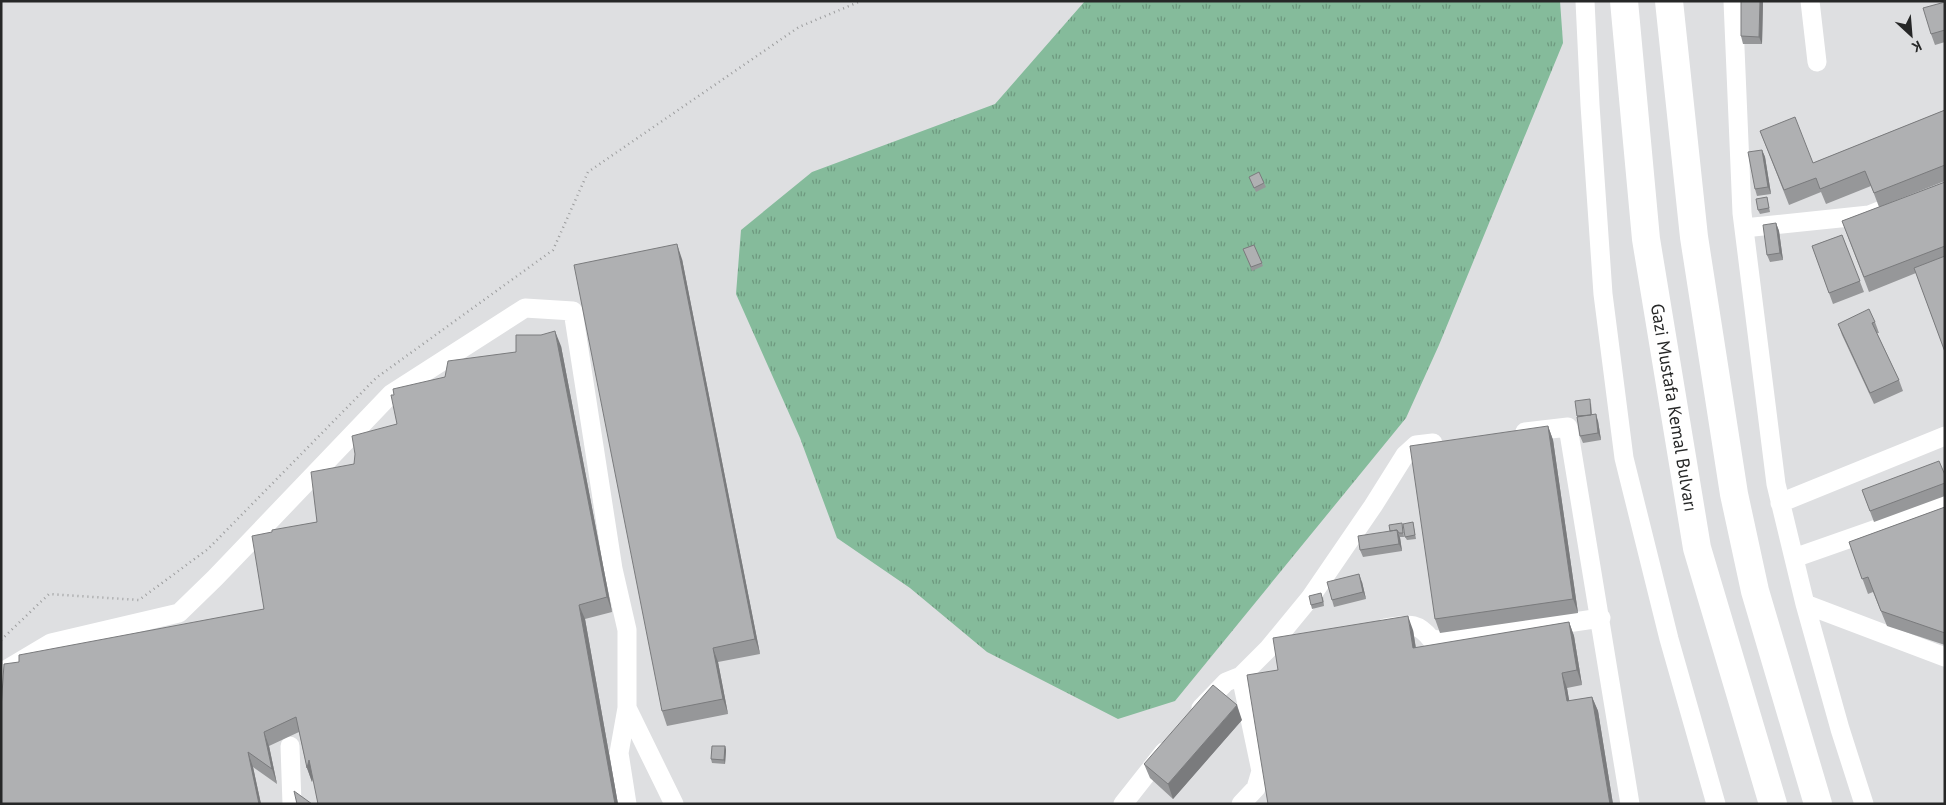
<svg xmlns="http://www.w3.org/2000/svg" width="1946" height="805" viewBox="0 0 1946 805" font-family="'PT Sans',sans-serif">
	<style>
		.park { fill: url(#park-tufts) }
		.lines { fill: none; stroke-linecap: round; stroke-linejoin: round }
		.path { stroke: #9c9d9e; stroke-width: 2.5; stroke-dasharray: 1 4; stroke-linecap: butt }
		.minor { stroke: #fff; stroke-width: 19 }
		.highway { stroke: #fff; stroke-width: 28 }
		.wall { fill: #969799 }
		.shaded-wall { fill: #7a7b7d }
		.building { fill: #afb0b2; stroke: #7a7b7d }
		.labels { text-anchor: middle; stroke-width: 4; stroke-linejoin: round; paint-order: stroke }
		.street-label { font-size: 18px; fill: #262727; stroke: #dedfe1 }
	</style>
	<defs>
		<pattern id="park-tufts" width="24" height="20" patternUnits="userSpaceOnUse" patternTransform="scale(1.25)"><rect width="24" height="20" fill="#85bb9b"/><path d="M3 7l-1-3M5 7V3M7 7l1-3M15 17l-1-3M17 17v-4M19 17l1-3" fill="none" stroke="#6d987e"/></pattern>
	</defs>
	<rect width="100%" height="100%" fill="#dedfe1"/>
	<path class="park" d="M1085,1H1560L1563,43L1439,345L1406,418L1175,701L1118,719L987,652L910,588L837,538L800,438L736,294L741,230L812,172L995,104Z"/>
	<g class="lines">
		<path class="path" d="M1,640L49,594L139,600L208,549L376,378L553,250L588,172L799,27L861,1"/>
		<path class="minor" d="M1585,1L1590,105L1603,294L1624,458L1669,639L1716,804
			M1733,1L1742,213L1776,484L1805,604L1840,729L1864,804
			M1810,1L1817,62
			M1744,228L1869,215L1879,211
			M1525,432L1568,427L1630,804
			M1780,503L1945,436
			M1794,558L1945,505
			M1805,604L1945,657
			M1385,628C1407,625 1416,620 1431,639L1445,641L1601,618
			M1,675L4,671L51,643L179,613L215,578L391,394L525,308L573,311L613,569L627,630V708L619,753L627,804
			M627,708L674,804
			M1201,708L1226,682L1241,676L1268,649L1310,598L1373,506L1405,455L1416,445L1433,443
			M290,746L292,804
			M1123,804L1164,752
			M1241,804L1256,788L1261,771L1241,676"/>
		<g class="highway">
			<path id="s1" d="M1624,1L1646,239L1697,548L1773,804"/>
			<path d="M1669,1L1694,237L1734,494L1755,591L1818,804"/>
		</g>
	</g>
	<path class="wall" d="M1741,1H1763L1762,44H1743L1741,36Z
		M1945,2V42L1935,45L1931,34Z
		M1945,110V181L1879,207L1871,186L1826,204L1821,192L1789,205L1760,131L1813,163Z
		M1762,150L1765,157L1771,194L1757,196L1755,189Z
		M1249,177L1264,183L1266,187L1256,192Z
		M1945,182V352L1916,273L1869,292L1842,221Z
		M1767,197L1770,212L1760,214L1758,210Z
		M1776,223L1779,231L1783,260L1770,262L1767,255Z
		M1842,235L1864,292L1833,304L1812,246Z
		M1254,245L1263,266L1252,271L1243,249Z
		M682,259L760,654L718,662L728,714L667,726L662,711Z
		M1875,322L1879,333H1877L1899,380L1903,391L1874,404L1842,335L1838,324Z
		M561,346L612,612L585,619L618,804H318L313,778L312,782L307,768L299,732L269,746L277,784L253,767L261,804H1L19,662L264,609L272,532L317,522L354,464L397,424L445,377L516,352Z
		M1591,403L1592,414L1598,421L1601,440L1583,443L1580,436L1577,416Z
		M1548,426L1553,440L1578,613L1440,633L1435,619Z
		M1945,475V496L1874,522L1862,490Z
		M1945,507V645L1887,626L1873,592L1868,594L1849,542Z
		M1413,522L1416,539L1407,540L1405,537Z
		M1403,527L1404,537H1400L1402,551L1363,557L1360,550L1390,531Z
		M1362,582L1366,599L1334,607L1332,600Z
		M1323,597L1324,606L1312,609L1311,605Z
		M1569,622L1574,636L1582,685L1567,688L1569,701L1592,697L1598,711L1613,804H1268L1278,670L1413,630L1416,648Z
		M1242,720L1173,799L1150,778L1144,764Z
		M725,746L726,750L725,764L712,763L711,759Z"/>
	<path class="shaded-wall" d="M1760,1H1763L1762,44L1759,37Z
		M1762,150L1765,157L1771,194L1768,187Z
		M1776,223L1779,231L1783,260L1780,253Z
		M677,244L682,259L760,654L755,639Z
		M555,331L561,346L612,612L607,597Z
		M1596,414L1598,421L1601,440L1598,433Z
		M1548,426L1553,440L1578,613L1573,599Z
		M1397,530L1400,538L1402,551L1399,544Z
		M1359,574L1362,582L1366,599L1363,592Z
		M579,605L585,619L618,804H615Z
		M1408,616L1413,630L1418,663L1413,648Z
		M1569,622L1574,636L1582,685L1577,670Z
		M713,648L718,662L728,714L723,699Z
		M1562,673L1567,688L1572,716L1567,701Z
		M1592,697L1598,711L1613,804H1610Z
		M1237,705L1242,720L1173,799L1168,784Z
		M264,732L269,746L277,784L272,769Z
		M725,746L726,750L725,764L724,760Z
		M248,752L253,767L261,804H259Z
		M309,760L314,774L312,782L307,768Z"/>
	<path class="building" d="M1741,1H1760L1759,37L1741,36Z
		M1945,2V30L1931,34L1923,8Z
		M1945,110V165L1874,193L1865,171L1820,189L1816,178L1784,190L1760,131L1795,117L1813,163Z
		M1762,150L1768,187L1755,189L1748,152Z
		M1259,172L1264,183L1254,188L1249,177Z
		M1945,182V246L1864,277L1842,221Z
		M1767,197L1769,208L1758,210L1756,199Z
		M1776,223L1780,253L1767,255L1763,225Z
		M1842,235L1860,281L1829,293L1812,246Z
		M677,244L755,639L713,648L723,699L662,711L574,265Z
		M1254,245L1262,263L1251,267L1243,249Z
		M1945,256V352L1914,268Z
		M1869,309L1875,322L1872,323L1899,380L1870,393L1838,324Z
		M555,331L607,597L579,605L615,804H318L309,760L307,768L296,717L264,732L272,769L248,752L259,804H1V709L4,664L19,662V655L264,609L252,536L272,532V530L317,522L311,472L354,464L355,454L352,436L397,424L391,395H394L393,389L445,377L448,361L516,352V335H541Z
		M1590,399L1591,415L1577,416L1575,401Z
		M1596,414L1598,433L1580,436L1577,417Z
		M1548,426L1573,599L1435,619L1410,446Z
		M1939,461L1945,475V483L1870,511L1862,490Z
		M1945,507V633L1881,611L1868,577L1862,579L1849,542Z
		M1413,522L1415,535L1405,537L1403,524Z
		M1402,523L1403,533H1399L1397,530L1390,531L1389,525Z
		M1397,530L1399,544L1360,550L1358,536Z
		M1359,574L1363,592L1332,600L1327,582Z
		M1321,593L1323,602L1311,605L1309,596Z
		M1408,616L1413,648L1569,622L1577,670L1562,673L1567,701L1592,697L1610,804H1268L1247,675L1278,670L1273,638Z
		M1213,685L1237,705L1168,784L1144,764Z
		M712,746H725L724,760L711,759Z
		M294,791L312,804H297Z"/>
	<g class="labels">
		<g class="street-label">
			<text dy="6" stroke="none"><textPath href="#s1" startOffset="410">Gazi Mustafa Kemal Bulvarı</textPath></text>
		</g>
	</g>
	<rect width="1946" height="805" fill="none" stroke="#262727" stroke-width="5"/>
	<g transform="translate(1911 35) rotate(154)" stroke="#dedfe1" stroke-width="4" paint-order="stroke">
	<path d="M0-4L9 19L0 12L-9 19Z" fill="#262727"/>
	<text y="-8" font-size="14" font-weight="bold" text-anchor="middle" fill="#262727">K</text>
	</g>
</svg>
